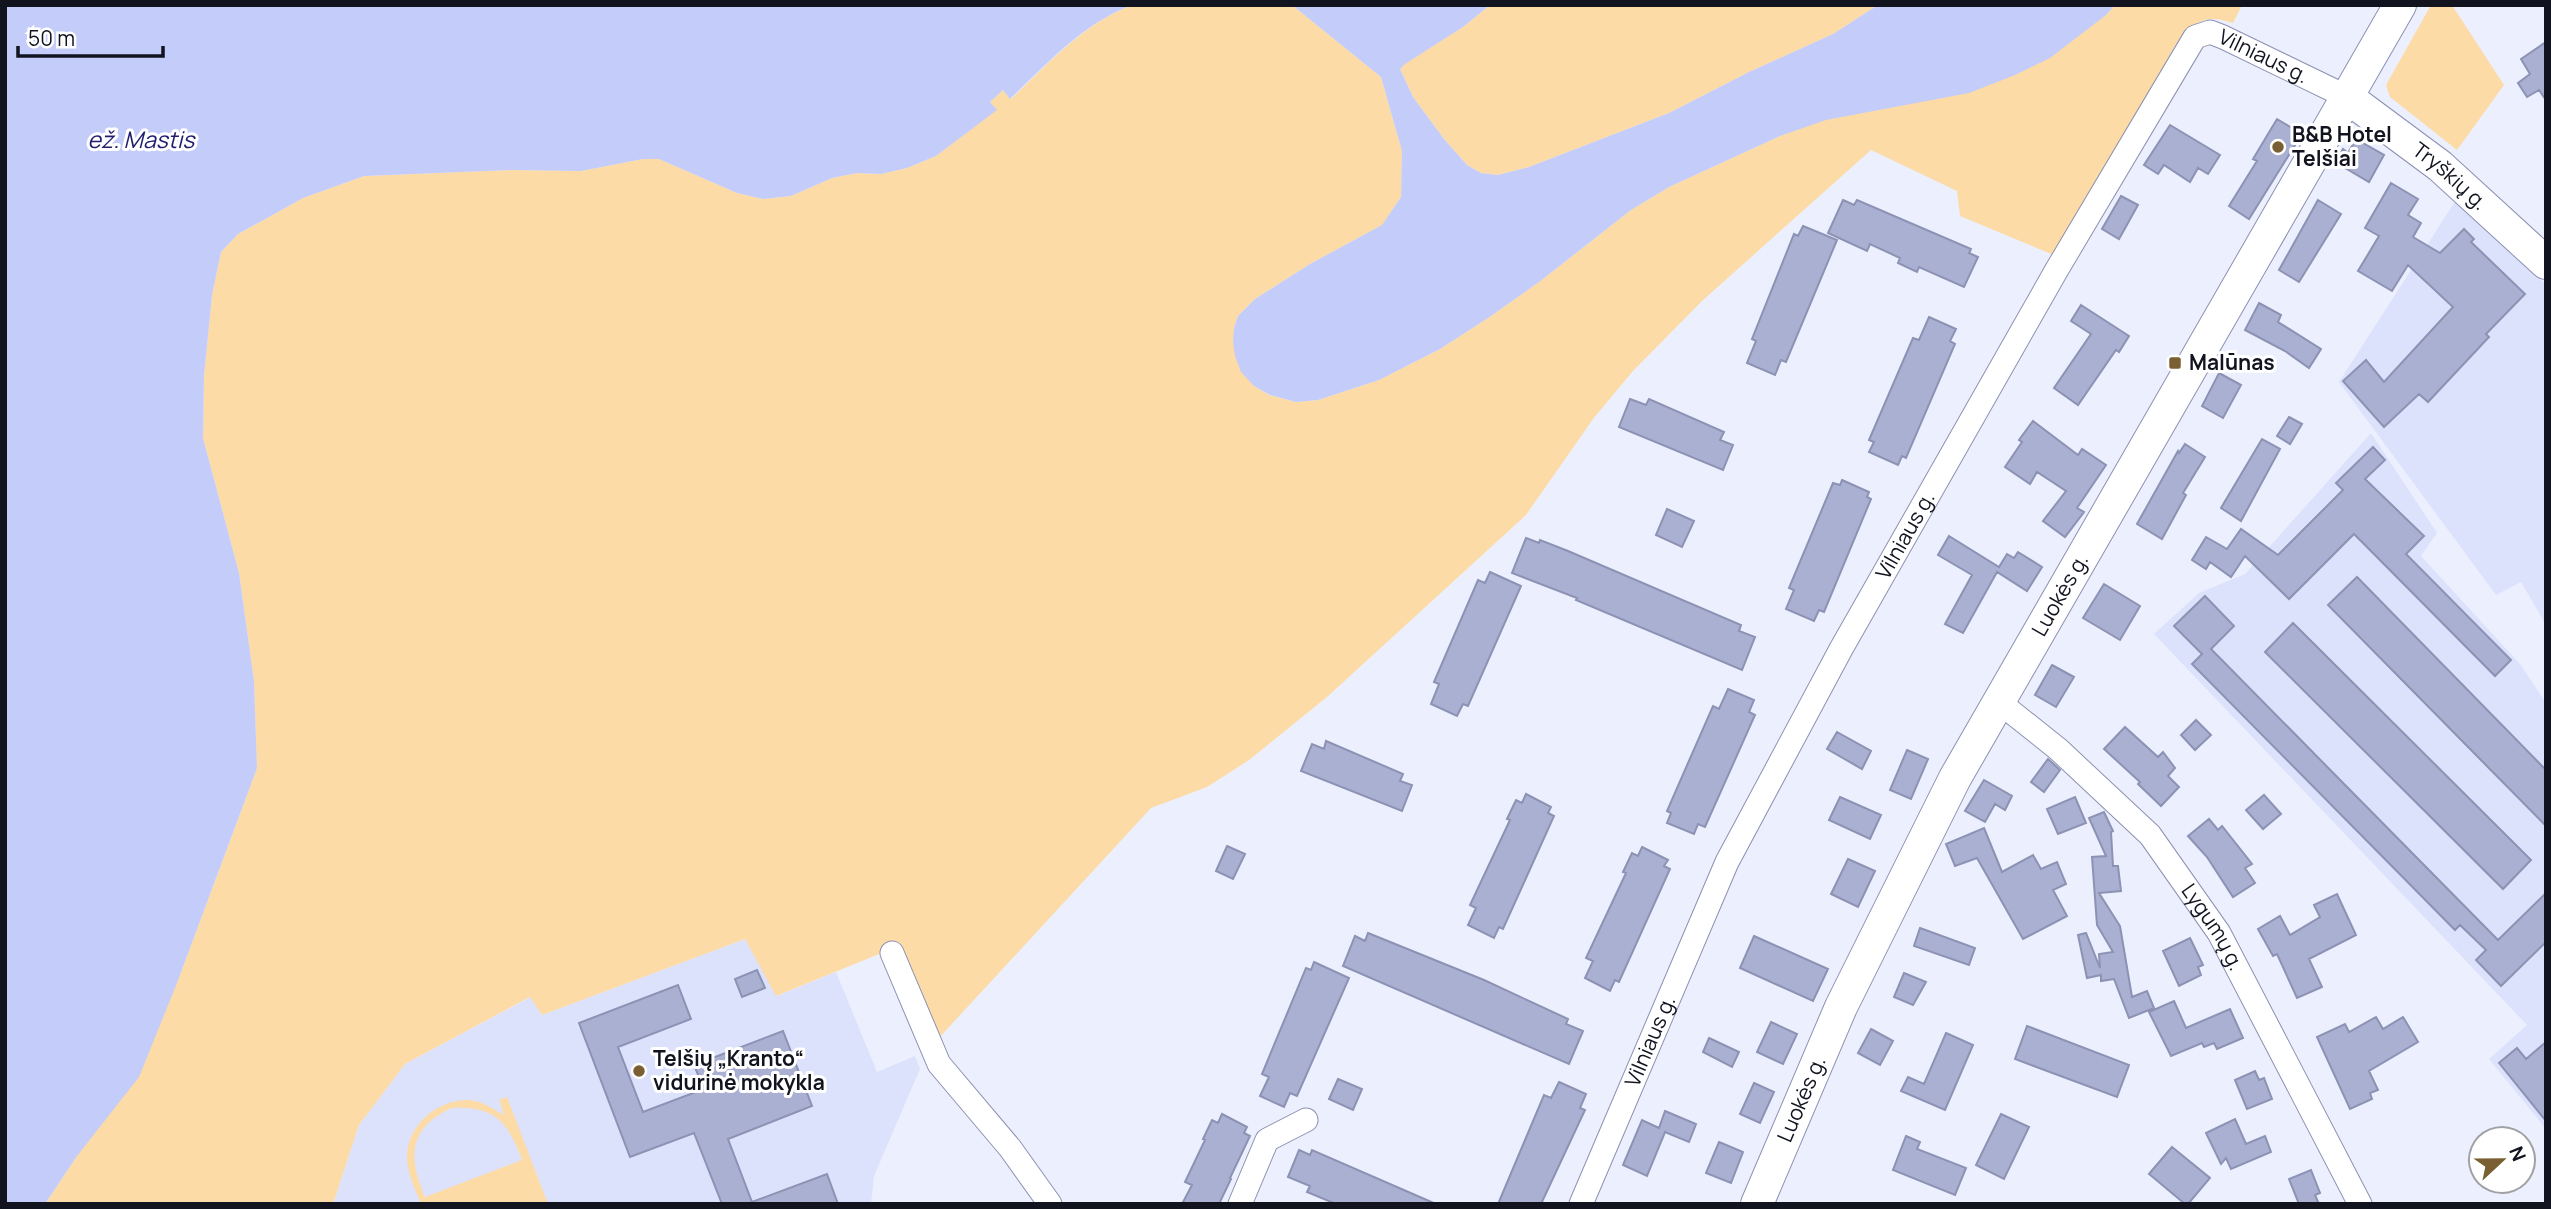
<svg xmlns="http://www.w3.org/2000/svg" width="2551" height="1209" viewBox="0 0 2551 1209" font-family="Manrope,sans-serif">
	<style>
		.built { fill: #dde2fc }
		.green { fill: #fcdba6; fill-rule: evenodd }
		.water { fill: #c4ccf9 }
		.building { fill: #aab0d2; stroke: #8c92b3; stroke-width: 2 }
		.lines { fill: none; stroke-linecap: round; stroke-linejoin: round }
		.street-casing { stroke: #8c91b2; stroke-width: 25 }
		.secondary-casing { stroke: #8c91b2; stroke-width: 34 }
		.street { stroke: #fff; stroke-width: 23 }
		.secondary { stroke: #fff; stroke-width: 32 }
		.poi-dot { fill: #795f31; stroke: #fff; stroke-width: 2.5 }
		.labels { text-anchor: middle; stroke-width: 6; stroke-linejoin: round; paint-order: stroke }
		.street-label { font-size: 21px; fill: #11131f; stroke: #fff }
		.poi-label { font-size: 21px; font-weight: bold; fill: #11131f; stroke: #fff; text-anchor: start }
		.water-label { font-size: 23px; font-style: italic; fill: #211d6e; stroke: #fff }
	</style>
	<rect width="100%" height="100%" fill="#eceffd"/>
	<path class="built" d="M2456,200L2546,285V625L2521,582L2496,595L2339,382Z
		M2371,433L2437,533L2421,556L2520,664L2546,703V1129L2489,1059L2527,1025L2154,634L2199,593L2245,574Z
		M745,939L777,996L836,972L877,1072L915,1056L920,1069L874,1176L871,1204H333L359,1125L405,1064L531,997L542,1015Z"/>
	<path class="green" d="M1132,5H1292L1381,77L1402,151L1401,197L1382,225L1310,264L1255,299L1238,316L1234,328L1254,386L1269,395L1296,402L1318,400L1379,380L1440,349L1488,318L1539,282L1631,210L1669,187L1780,136L2106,15L2115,5H2242L2233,23C2202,13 2196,22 2176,44L2056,256L1960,216L1957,191L1871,150L1702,301L1633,371L1593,419L1526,515L1327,697L1249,760L1207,787L1151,808L926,1052L884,952L776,996L745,939L542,1015L530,997L405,1064L359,1125L333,1204H45L77,1156L177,983L257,768L254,681L239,573L203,438L204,376L212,295L221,252L238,234L303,198L364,176L513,170L581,171L643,159H659L737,193L763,199L791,196L832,178L857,173L881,174L907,168L936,156L996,110L990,102L1003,90L1011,99C1049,63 1083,24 1132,5Z
		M1490,5H1878L1833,34L1749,72L1669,113L1529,167L1498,175L1481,173L1467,165L1444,139L1413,97L1400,69L1404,64L1463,27Z
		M2431,5H2452L2504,85L2457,150L2390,97L2386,85Z
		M507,1097L548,1204H421C415,1189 407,1173 407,1157C407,1125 438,1099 469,1100C483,1101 493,1109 504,1115L499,1100ZM452,1108C495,1106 508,1122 522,1160L425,1197C408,1157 408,1128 452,1108Z"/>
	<path class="water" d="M5,5H1132C1082,24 1048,63 1010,99L1003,90L990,102L997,110L936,156L907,168L881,174L857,173L832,178L791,196L763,199L737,193L659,159H643L581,171L513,170L364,176L303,198L238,234L221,252L212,295L204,376L203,438L239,573L254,681L257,768L177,983L139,1077L77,1156L45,1204H5Z
		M1292,5H1490L1463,27L1405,64L1400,69L1413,97L1444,139L1467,165L1481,173L1498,175L1529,167L1669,113L1749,72L1833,34L1878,5H2115L2106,15L2050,58L2015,75L1969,93L1826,120L1780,136L1669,187L1631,210L1539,282L1488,318L1440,349L1379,380L1318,400L1296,402L1270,395L1254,386L1241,372L1235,356L1233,342L1234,328L1238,316L1255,299L1310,264L1382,225L1401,197L1402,151L1381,77Z"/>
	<path class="building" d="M2546,42V100L2539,90L2527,97L2518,83L2530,74L2521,59Z
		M2277,119L2302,134L2249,219L2229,206L2257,161L2253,159Z
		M2170,125L2220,155L2208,174L2198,168L2190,182L2164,165L2158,174L2144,165Z
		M2356,139L2384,155L2369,182L2335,162L2343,149L2348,153Z
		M2391,183L2418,199L2408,215L2421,223L2413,237L2440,253L2464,229L2474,239L2471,242L2525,294L2486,334L2489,337L2428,402L2419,394L2384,427L2343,381L2366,360L2384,382L2453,307L2408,265L2392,291L2358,271L2379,236L2365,228Z
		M2121,196L2138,205L2119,239L2102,229Z
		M1843,200L1854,205L1857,200L1971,249L1969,253L1978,257L1964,287L1919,267L1917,272L1898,263L1900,258L1870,244L1867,251L1828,233Z
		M2318,200L2341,214L2299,282L2279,270Z
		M1803,226L1837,240L1786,362L1781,360L1775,375L1747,363L1756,341L1752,339L1794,234L1798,236Z
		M2259,303L2281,315L2278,322L2321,349L2309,368L2285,351L2245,330Z
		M2081,305L2129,336L2119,352L2116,350L2078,405L2054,388L2091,334L2071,321Z
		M1929,317L1956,329L1950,341L1955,344L1906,458L1902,456L1898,465L1869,452L1874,442L1869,440L1913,338L1919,340Z
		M2219,373L2241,385L2223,418L2202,406Z
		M1630,399L1646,405L1649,399L1724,432L1720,440L1733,445L1723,470L1619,427Z
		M2289,417L2302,424L2290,444L2277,436Z
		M2033,421L2078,455L2082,449L2106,465L2077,508L2084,512L2065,537L2043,521L2066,491L2037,472L2030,484L2005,467L2022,442L2019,440Z
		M2262,439L2280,449L2241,521L2221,508Z
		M2185,444L2205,457L2183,493L2186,495L2162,539L2137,524L2178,451L2179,453Z
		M2373,447L2385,460L2365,479L2424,536L2406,554L2511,660L2495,676L2354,534L2289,599L2245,556L2231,577L2210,562L2206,569L2192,560L2206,537L2227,549L2241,529L2278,555L2343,490L2336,483Z
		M1842,480L1869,492L1867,497L1871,499L1824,612L1819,610L1814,621L1786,609L1794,590L1789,588L1833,483L1840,485Z
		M1667,509L1694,521L1682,547L1656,535Z
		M1949,536L1999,567L2007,554L2014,558L2018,552L2042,567L2027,591L1997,572L1963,633L1945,624L1972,575L1938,555Z
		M1526,538L1539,543L1540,540L1568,551L1741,625L1739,631L1755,637L1742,670L1576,600L1577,598L1512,573Z
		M1490,572L1521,586L1468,706L1463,704L1457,716L1431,704L1439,684L1434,682L1478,580L1485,583Z
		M2357,577L2546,770V826L2328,605Z
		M2104,584L2140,606L2120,640L2083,618Z
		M2205,596L2234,626L2211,649L2498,940L2546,893V942L2501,986L2476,960L2486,950L2460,925L2455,930L2192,664L2202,654L2174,626Z
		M2293,623L2531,860L2503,889L2265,652Z
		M2052,665L2074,677L2056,707L2035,695Z
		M1728,689L1754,700L1749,712L1755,715L1705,827L1698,824L1694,834L1667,823L1671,813L1667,811L1713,706L1719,709Z
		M2196,720L2211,735L2195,750L2181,735Z
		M2125,727L2158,757L2163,752L2175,768L2168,776L2179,787L2161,806L2138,784L2140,782L2104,749Z
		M1837,732L1871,751L1862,769L1827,749Z
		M1326,741L1403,774L1400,781L1412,785L1402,811L1301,771L1312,744L1324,749Z
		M1907,750L1928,759L1911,799L1890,790Z
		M2048,759L2060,770L2044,792L2031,782Z
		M1984,780L2012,796L2005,810L1995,804L1985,822L1965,811Z
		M1526,794L1551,807L1548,813L1554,816L1503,929L1499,927L1494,938L1468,925L1476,908L1470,905L1510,820L1507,819L1516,800L1522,803Z
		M2264,795L2281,814L2263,829L2246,810Z
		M1840,797L1881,815L1870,839L1829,820Z
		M2075,797L2086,823L2058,834L2047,809Z
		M2104,812L2113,831L2111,832L2113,866H2118L2121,891L2099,893L2120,926L2132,997L2147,991L2154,1008L2129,1018L2114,979L2101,981V975L2087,978L2078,935L2086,933L2100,968L2099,954L2113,952L2097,925L2092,857L2106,856L2089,818Z
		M2209,819L2218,830L2222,826L2252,864L2245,868L2255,883L2233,897L2207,857L2188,836Z
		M1984,828L2002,872L2033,855L2041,869L2057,862L2066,884L2053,890L2067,916L2023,939L1977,858L1955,866L1946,844Z
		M1227,846L1245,854L1233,879L1216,871Z
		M1642,847L1668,860L1664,866L1670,869L1619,982L1615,980L1610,991L1585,978L1593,961L1586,958L1626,873L1623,872L1632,853L1638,856Z
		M1848,859L1875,871L1858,907L1831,894Z
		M2337,894L2356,935L2309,959L2322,987L2297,998L2277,954L2273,956L2258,929L2280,916L2290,935L2320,917L2314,905Z
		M1920,928L1975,948L1969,965L1914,946Z
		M1368,933L1484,980L1568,1019L1566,1024L1583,1031L1569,1064L1343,966L1355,936L1365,941Z
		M1754,936L1828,969L1813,1001L1740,968Z
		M2190,938L2203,965L2198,967L2201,975L2179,986L2163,951Z
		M1314,962L1349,978L1297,1096L1290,1093L1284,1107L1260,1096L1269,1077L1262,1074L1306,968L1311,970Z
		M757,970L765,988L742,997L735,979Z
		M1904,973L1926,982L1913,1005L1894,997Z
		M678,985L691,1019L618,1047L643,1112L704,1089L694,1065L783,1031L812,1106L728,1139L752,1202L827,1174L838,1204H722L694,1133L630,1157L579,1023Z
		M2174,1001L2186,1028L2230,1009L2243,1038L2217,1049L2214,1043L2204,1047L2202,1043L2171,1056L2149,1012Z
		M2376,1017L2383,1029L2403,1017L2418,1042L2369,1071L2378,1090L2370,1093L2372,1099L2350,1109L2317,1037L2345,1024L2349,1032Z
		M1771,1022L1797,1034L1783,1064L1757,1052Z
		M2027,1026L2129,1065L2117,1097L2015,1059Z
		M1871,1029L1893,1041L1880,1065L1858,1053Z
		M1946,1033L1973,1045L1945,1110L1901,1091L1908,1077L1924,1084Z
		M1709,1038L1739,1052L1732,1067L1703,1052Z
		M2546,1042V1121L2499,1063L2517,1048L2526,1059Z
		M2255,1071L2259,1080L2264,1078L2272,1099L2247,1109L2235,1080Z
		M1338,1079L1362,1089L1353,1110L1329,1099Z
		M1559,1082L1586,1094L1580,1108L1585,1110L1541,1204H1498L1544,1095L1551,1098Z
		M1754,1083L1774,1092L1760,1123L1740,1114Z
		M1665,1111L1696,1124L1689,1142L1665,1132L1647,1176L1623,1165L1642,1120L1659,1128Z
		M1222,1114L1247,1127L1244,1133L1250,1136L1230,1178L1231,1179L1219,1204H1182L1192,1185L1185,1182L1205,1140L1203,1139L1212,1120L1218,1123Z
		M2001,1114L2029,1127L2004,1179L1976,1165Z
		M2235,1119L2246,1144L2265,1136L2271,1152L2231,1169L2226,1158L2221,1164L2206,1133Z
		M1906,1136L1920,1142L1917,1149L1966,1168L1955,1195L1893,1170Z
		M1719,1142L1743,1152L1731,1183L1706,1173Z
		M2172,1147L2210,1178L2188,1204H2185L2149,1174Z
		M1299,1150L1310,1155L1312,1150L1436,1204H1336L1307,1192L1310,1186L1288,1177Z
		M2311,1170L2320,1193L2315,1195L2319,1204H2299L2289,1179Z"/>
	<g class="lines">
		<g class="street-casing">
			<g id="street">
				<path id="s1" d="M1999,702L2058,749L2150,835L2219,933L2360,1204"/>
				<path d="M892,953L939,1064L1010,1148L1050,1204"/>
				<path d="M1240,1204L1267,1140L1306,1120"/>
				<path id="s2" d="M1581,1204L1727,862L1841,649L2056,271L2195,37L2210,32L2223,37L2347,97"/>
			</g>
		</g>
		<g class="secondary-casing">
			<g id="secondary">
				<path id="s3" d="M2347,97L2440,166L2546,263"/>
				<path id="s4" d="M1757,1204L1841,1007L1955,778L2400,5"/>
			</g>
		</g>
		<use href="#street" class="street"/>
		<use href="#secondary" class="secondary"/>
	</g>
	<g class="poi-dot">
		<circle cx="2278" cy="147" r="7"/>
		<rect x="2168" y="356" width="14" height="14" rx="3.5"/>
		<circle cx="639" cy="1071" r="7"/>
	</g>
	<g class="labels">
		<g class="street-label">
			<text dy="7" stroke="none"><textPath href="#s2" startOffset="1395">Vilniaus g.</textPath></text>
			<text dy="7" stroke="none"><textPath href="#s3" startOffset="130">Tryškių g.</textPath></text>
			<text dy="7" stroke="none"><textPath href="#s2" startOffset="744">Vilniaus g.</textPath></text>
			<text dy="7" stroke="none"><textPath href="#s4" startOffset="681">Luokės g.</textPath></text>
			<text dy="7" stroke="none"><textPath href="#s1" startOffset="313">Lygumų g.</textPath></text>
			<text dy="7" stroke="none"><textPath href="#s2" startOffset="177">Vilniaus g.</textPath></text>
			<text dy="7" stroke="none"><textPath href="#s4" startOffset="114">Luokės g.</textPath></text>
		</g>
		<g class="poi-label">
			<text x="2292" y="142">B&amp;B Hotel<tspan x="2292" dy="24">Telšiai</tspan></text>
			<text x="2189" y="370">Malūnas</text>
			<text x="653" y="1066">Telšių „Kranto“<tspan x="653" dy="24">vidurinė mokykla</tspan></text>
		</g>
		<g class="water-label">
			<text x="141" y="148">ež. Mastis</text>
		</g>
	</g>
	<rect width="2551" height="1209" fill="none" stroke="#11131f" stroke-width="14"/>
	<g transform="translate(2502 1160) rotate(68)"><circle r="33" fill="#ffffff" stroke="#a0a1a5" stroke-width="2"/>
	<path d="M0-5L12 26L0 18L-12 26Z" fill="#795f31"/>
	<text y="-10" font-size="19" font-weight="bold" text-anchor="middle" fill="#11131f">N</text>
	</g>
	<path d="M18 46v10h145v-10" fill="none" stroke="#11131f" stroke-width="3.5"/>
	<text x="28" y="46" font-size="21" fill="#11131f" stroke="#ffffff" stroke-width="5" paint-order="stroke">50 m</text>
</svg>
